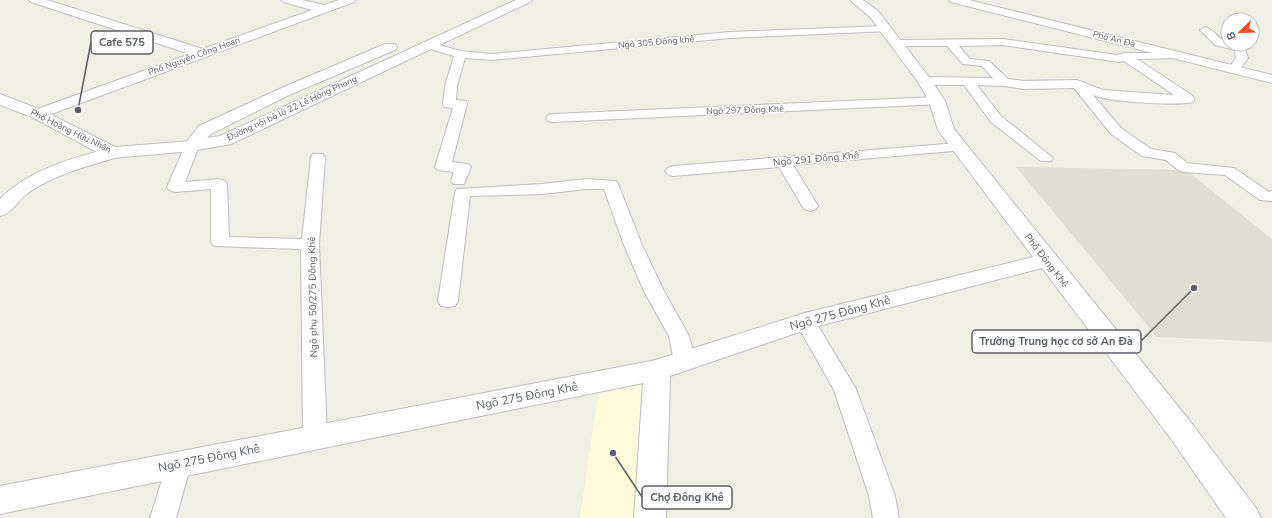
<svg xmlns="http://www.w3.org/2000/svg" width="1272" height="518" viewBox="0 0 1272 518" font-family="'Nunito Sans',sans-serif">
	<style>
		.commercial { fill: #fffbda }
		.education { fill: #e0ded3 }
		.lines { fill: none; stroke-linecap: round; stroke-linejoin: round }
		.lane-casing { stroke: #bcbdc4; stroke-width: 2 }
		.street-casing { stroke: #bcbdc4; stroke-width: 2 }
		.secondary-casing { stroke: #bdbfc6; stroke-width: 2 }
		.lane { fill: #fff; fill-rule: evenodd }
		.street { fill: #fff; fill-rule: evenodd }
		.secondary { fill: #fff; fill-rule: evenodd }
		.labels { text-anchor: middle; stroke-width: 3; stroke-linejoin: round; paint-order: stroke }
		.far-street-label { font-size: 9px; fill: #5c5f66; stroke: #fff }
		.street-label { font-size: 10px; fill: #5c5f66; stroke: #fff }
		.near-street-label { font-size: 12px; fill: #5c5f66; stroke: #fff }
		.leader { fill: none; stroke: #5c5f66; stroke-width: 1.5 }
		.callout-dot { fill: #5c5f66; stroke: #fff; stroke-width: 1.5 }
		.callout { fill: #fff; stroke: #5c5f66; stroke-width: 1.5 }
		.callout-label { font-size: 11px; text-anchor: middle; font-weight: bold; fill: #5c5f66 }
	</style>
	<rect width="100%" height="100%" fill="#f0efe4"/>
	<path class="commercial" d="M643,382L633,518H580L599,387Z"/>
	<path class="education" d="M1016,167L1186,170L1272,239V342L1157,337Z"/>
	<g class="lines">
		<g class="lane-casing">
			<path id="lane" d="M886,26L891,29L890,31L730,38L492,60L465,58L457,86L456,100L466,101L467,104L452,162L468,164L471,167L464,184H454L451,181L454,172L438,170L435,167L453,108L444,107L443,104L445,86L454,56L424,47L422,45L424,43L428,42L461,51L492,54L730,32Z
				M1205,27C1214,29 1218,40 1228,42V44L1244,46L1248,58L1238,72L1234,73L1228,69L1236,58L1235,50L1215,45L1200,30Z
				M1003,39L1117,55L1125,53H1183L1185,55L1183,57L1179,58L1137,59L1193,96L1194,99L1193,102C1176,106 1109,102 1093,95L1121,128L1151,149L1175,153L1187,163L1234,168L1269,192L1272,191V201L1260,200L1225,175L1183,172L1178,170L1166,160L1142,156L1111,134L1074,88L1024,89L1004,86L977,85L1001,116L1053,158L1051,161H1041L991,122L964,85H925L919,81L925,77L993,78L982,66L963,64L947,46H898L893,43L898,40ZM1003,45L1119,62L1124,61L1174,95L1103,90L1077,80L1024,81L1008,79L989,61L970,59L959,46Z
				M937,97L943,101L942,104L553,122L548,121L546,118L548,115L553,114Z
				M192,142L197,143L199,146L185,182L219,179L225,181L227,184L229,237L302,239L311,157L313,154H323L325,157L319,244L327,437L323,444L315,447L307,444L303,437L301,249L214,246L211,242V189L175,192L169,190L167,187L185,146L187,143Z
				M959,143L964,144L966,147L964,150L793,165L818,206L816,209L810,211L804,209L779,167L673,176L668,174L665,171L668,168L673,166Z
				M586,179L616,181L618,184L642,245L664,291L689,336L696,361L693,366L685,369L677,366L674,361L669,336L644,291L624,245L604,189H586L542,194L470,196L458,301L455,306L448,307L441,306L438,301L455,192L457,189L542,184Z
				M805,314L812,316L856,389L895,496L899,518H873L869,496L834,390L795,321L798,316Z
				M179,454L188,457L191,464L176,518H150L167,464L170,457Z"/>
		</g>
		<g class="street-casing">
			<path id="street" d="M29,0H47L203,49L312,10L283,2L281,0H302L324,5L339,0H356L354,2L38,119L32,117L30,114L32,111L190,54L31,2Z
				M516,0H532L530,2L231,144L192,151L186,150L183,146L199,126L277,90L385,44H395L397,47L395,50L287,96L211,134L207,138L220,136Z
				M850,0H863L878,11L932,81L945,101L954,129L1189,420L1256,508L1261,518H1226L1169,436L1042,268L811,328L670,376L666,518H634L643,383L0,514V486L656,360L805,313L1033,257L938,130L929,101L918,82L870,17Z
				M112,148L118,149L121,153L118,157C88,166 55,174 28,193C18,200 13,213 0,216V199C30,169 72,158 112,148Z"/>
		</g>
		<g class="secondary-casing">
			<path id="secondary" d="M949,0H969L1272,75V83L951,2Z
				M0,94L44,111L115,147L192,141L198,142L201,146L198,150L192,151L112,158L106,157L32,117L0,105Z"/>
		</g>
		<use href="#lane" class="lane"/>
		<use href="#street" class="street"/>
		<use href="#secondary" class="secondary"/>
	</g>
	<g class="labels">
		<g class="far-street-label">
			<text transform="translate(1114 39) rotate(14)" y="3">Phố An Đà</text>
			<text transform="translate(656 42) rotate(-5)" y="3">Ngõ 305 Đông khê</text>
			<text transform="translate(194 56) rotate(-20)" y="3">Phố Nguyễn Công Hoan</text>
			<text transform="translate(292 108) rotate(-25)" y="3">Đường nội bộ lô 22 Lê Hồng Phong</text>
			<text transform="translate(745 110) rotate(-2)" y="3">Ngõ 297 Đông Khê</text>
			<text transform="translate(71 131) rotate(26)" y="3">Phố Hoàng Hữu Nhân</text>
		</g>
		<g class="street-label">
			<text transform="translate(816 158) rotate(-5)" y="4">Ngõ 291 Đông Khê</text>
			<text transform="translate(1047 260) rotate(52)" y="4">Phố Đông Khê</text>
			<text transform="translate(312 297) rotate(-91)" y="4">Ngõ phụ 50/275 Đông Khê</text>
		</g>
		<g class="near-street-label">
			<text transform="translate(840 313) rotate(-15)" y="4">Ngõ 275 Đông Khê</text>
			<text transform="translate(527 396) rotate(-11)" y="4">Ngõ 275 Đông Khê</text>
			<text transform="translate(209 458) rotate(-11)" y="4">Ngõ 275 Đông Khê</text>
		</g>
	</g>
	<path class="leader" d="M78 110L91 42M1194 288L1141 341M613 453L642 497"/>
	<g class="callout-dot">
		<circle cx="78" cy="110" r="4"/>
		<circle cx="1194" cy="288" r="4"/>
		<circle cx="613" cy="453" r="4"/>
	</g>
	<g class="callout">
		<rect x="91" y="31" width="62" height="23" rx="4"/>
		<rect x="972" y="330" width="169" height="23" rx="4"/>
		<rect x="642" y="486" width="90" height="23" rx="4"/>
	</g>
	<g class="callout-label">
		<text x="122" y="46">Cafe 575</text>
		<text x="1056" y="345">Trường Trung học cơ sở An Đà</text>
		<text x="687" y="501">Chợ Đông Khê</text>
	</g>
	<g transform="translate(1240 32) rotate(247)"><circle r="19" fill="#ffffff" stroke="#bebfc2"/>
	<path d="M0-3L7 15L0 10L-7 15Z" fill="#f84f22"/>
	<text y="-6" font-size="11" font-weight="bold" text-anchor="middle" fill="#5c5f66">B</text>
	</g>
</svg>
